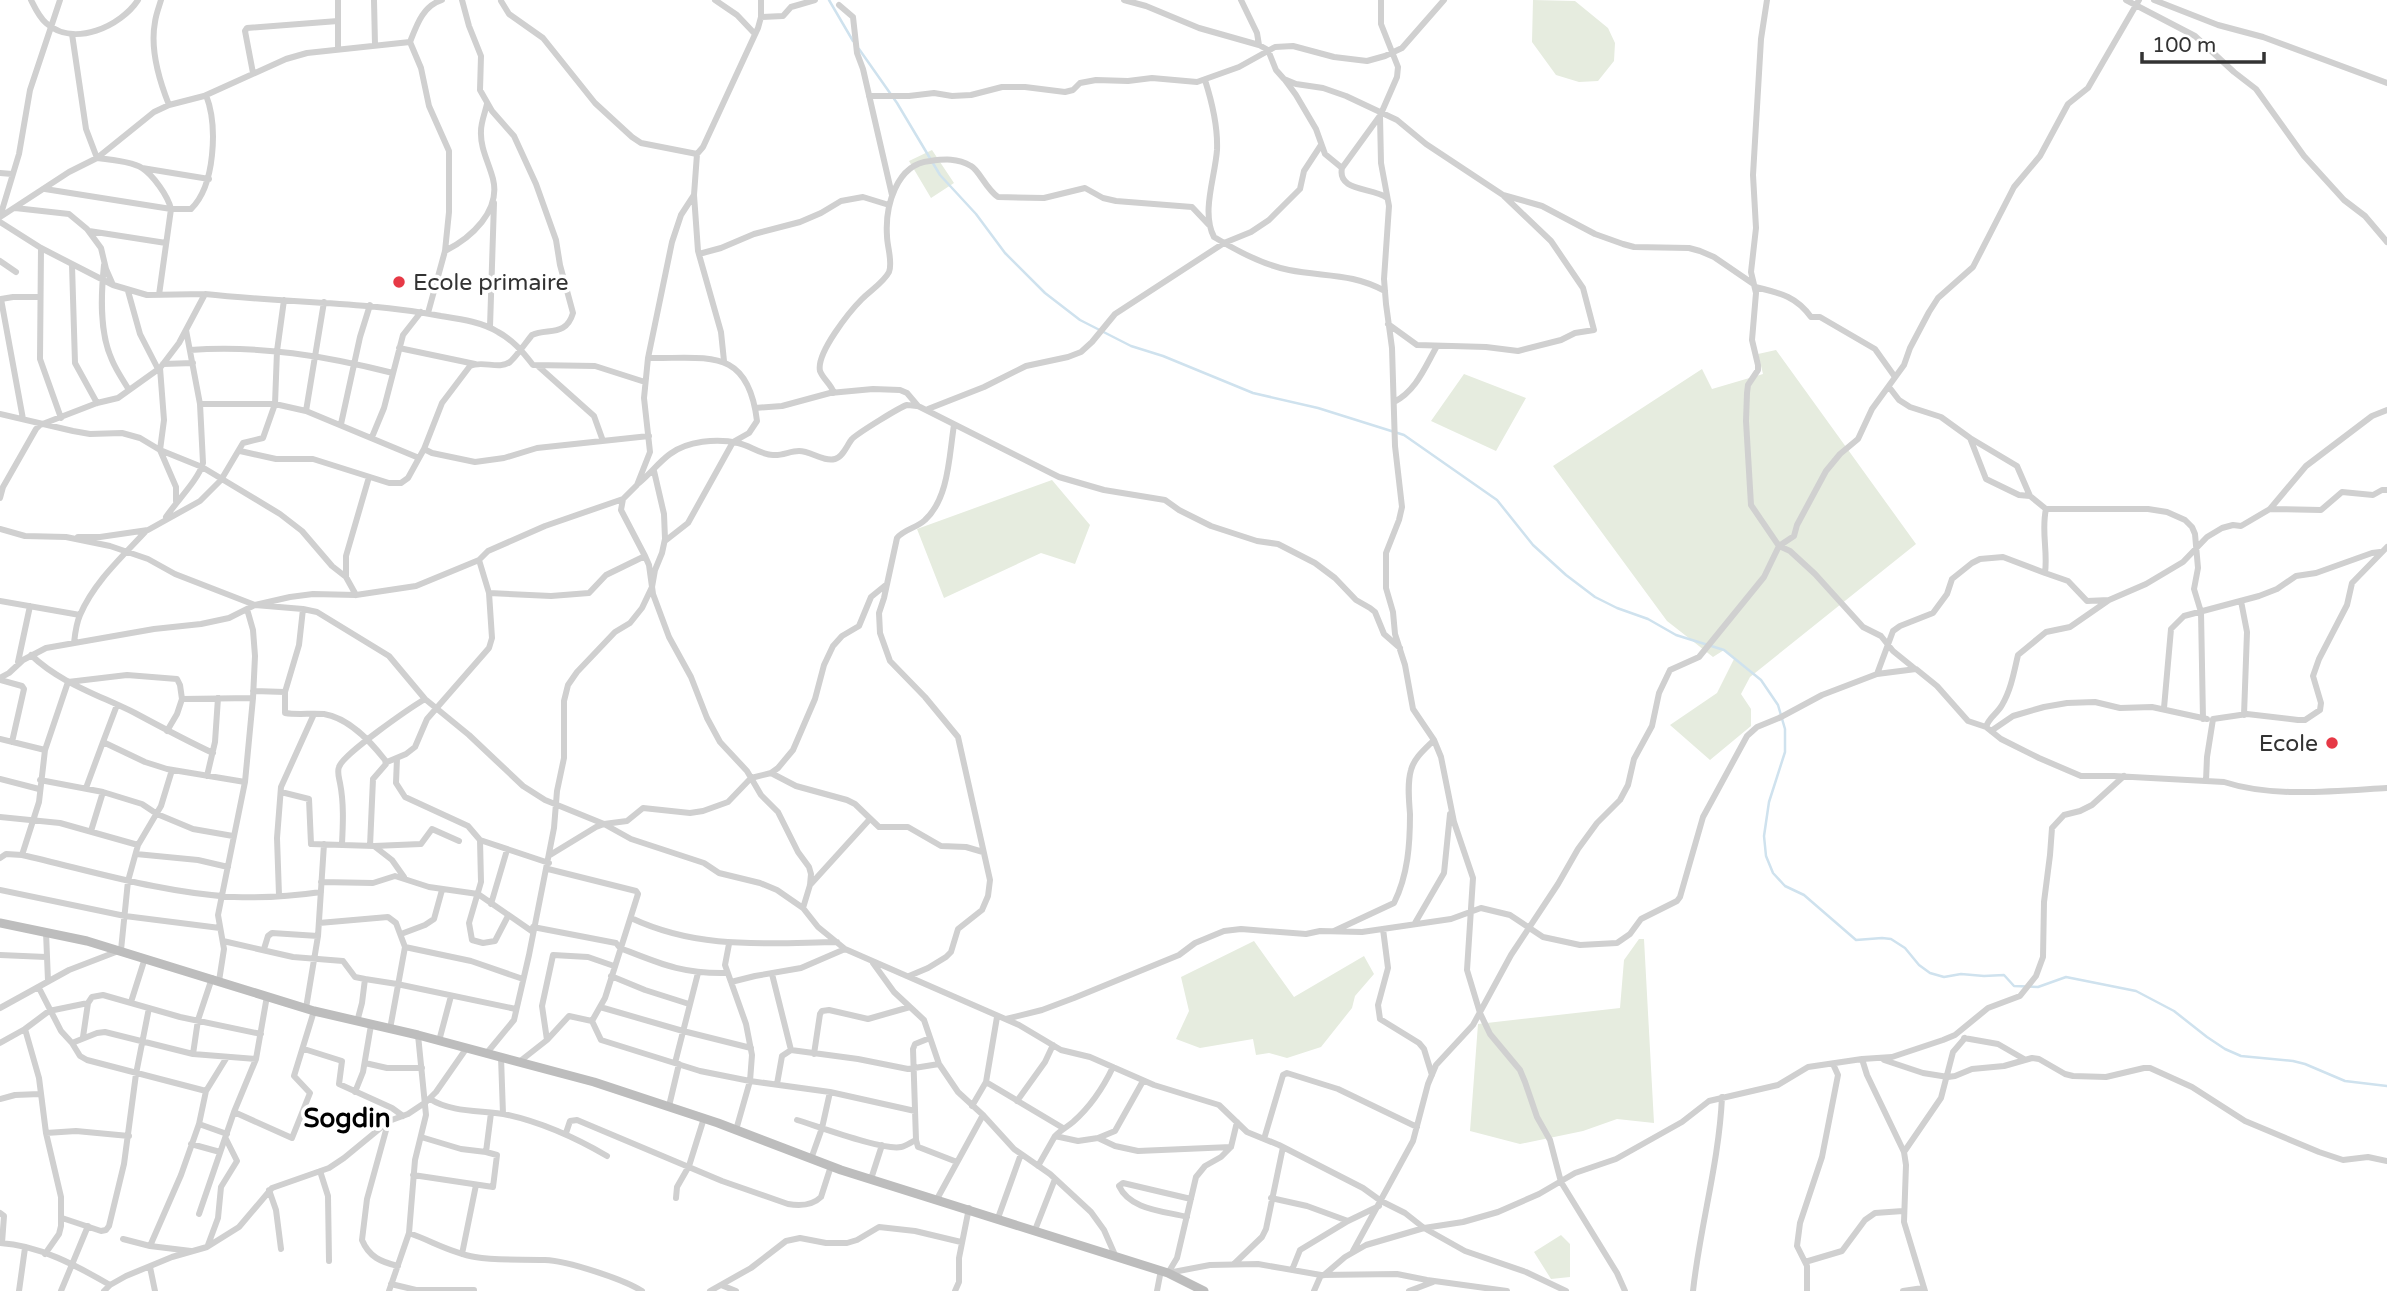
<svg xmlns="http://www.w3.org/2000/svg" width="2387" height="1291" viewBox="0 0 2387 1291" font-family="'Varela Round',sans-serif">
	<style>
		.green { fill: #e6ecdf }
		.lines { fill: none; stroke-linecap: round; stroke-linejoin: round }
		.stream { stroke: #cfe2ee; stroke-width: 2.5 }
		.street { stroke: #d0d0d0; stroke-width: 6 }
		.secondary { stroke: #bdbdbd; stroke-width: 9 }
		.poi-dot { fill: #e63946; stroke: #fff; stroke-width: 2.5 }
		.labels { text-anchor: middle; stroke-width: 7; stroke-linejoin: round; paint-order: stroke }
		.poi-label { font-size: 23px; fill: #333; stroke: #fff; text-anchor: start }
		.quarter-label { font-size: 26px; font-weight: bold; fill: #000; stroke: #fff }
	</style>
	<rect width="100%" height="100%" fill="#fff"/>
	<path class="green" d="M1533,0L1575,1L1608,28L1615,43L1614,61L1598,81L1579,82L1556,75L1532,42Z
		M932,150L954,183L931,198L909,161Z
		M1776,350L1916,544L1750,677L1741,694L1751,709V726L1710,760L1670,725L1717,693L1734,659L1724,650L1713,657L1667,621L1553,466L1702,369L1712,389L1763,374L1758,354Z
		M1464,374L1526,398L1496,451L1431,421Z
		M1052,480L1090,525L1075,564L1041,553L944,598L917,529Z
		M1639,939H1644L1654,1123L1617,1119L1583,1131L1520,1144L1470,1131L1478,1024L1620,1008L1624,960Z
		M1254,941L1294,997L1364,956L1374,974L1355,996L1352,1008L1321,1047L1287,1058L1269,1053L1256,1055L1253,1039L1200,1048L1176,1039L1189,1011L1181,977Z
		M1561,1235L1570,1244V1277L1551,1279L1534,1252Z"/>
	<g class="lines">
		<path class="stream" d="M829,0L853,41
			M859,49L897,103L940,175L976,214L1005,253L1045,293L1080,320L1131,346L1163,356L1253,393L1318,408L1404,435L1497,500L1533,545L1566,575L1595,597L1617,608L1648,619L1676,635L1724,650L1761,680L1778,705L1785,729V752L1769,802L1764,836L1766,856L1773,873L1785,886L1804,895L1856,940L1882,938L1891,939L1905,948L1919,965L1930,973L1944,977L1961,974L1984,976L2004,975L2014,986L2038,987L2066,977L2136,991L2174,1011L2207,1037L2225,1049L2241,1056L2293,1061L2305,1064L2345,1081L2387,1086"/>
		<path class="street" d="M31,0C35,8 39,17 46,23C74,48 121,26 138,0
			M161,0C159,7 156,14 155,22C150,48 159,80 169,105
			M338,0V49
			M374,0L375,45
			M715,0L737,15L755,34
			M1124,0L1146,6L1199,28L1259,45L1268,50L1276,70L1284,79L1296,84L1323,88L1346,96L1397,120L1426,144L1503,195L1542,206L1595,234L1623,244L1634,247L1689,248L1700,251L1714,257L1752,283
			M1241,0L1257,33L1259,45
			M1381,0V24L1398,67L1397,77L1380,116L1381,163L1389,206L1384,279L1386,304L1392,348L1395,446L1402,507L1399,520L1386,553V588L1393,612L1395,634L1405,665L1413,709L1434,740L1441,757L1454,822L1473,878L1467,970L1480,1013L1490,1034L1520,1070L1525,1082L1537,1117L1550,1140L1561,1182L1617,1273L1625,1291
			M1767,0L1761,39L1753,175L1756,228L1751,272L1756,293L1752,340L1758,365V370L1748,385L1747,393L1746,421L1751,505L1779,546L1790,551L1815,574L1863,627L1881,636L1893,651L1914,668
			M2126,0L2195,36L2234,72L2256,89L2304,156L2344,200L2365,216L2387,242
			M2154,0L2218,25L2263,37L2387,83
			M501,1L509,14L543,38L595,103L632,137L641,143L697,154
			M839,5L853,17L857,53L863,69L892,195
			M761,17V0
			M72,34L86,129L97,158C107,159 133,162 142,168C153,175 168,196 171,209L159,295
			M410,42L421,68L429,106L449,151V212L445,251L428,313
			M253,73L245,31L247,28L338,21
			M1205,80C1212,102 1218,127 1217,150C1215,178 1201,212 1214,237C1237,251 1263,265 1289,270C1325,277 1352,273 1385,291
			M1285,80L1296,95L1316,129L1325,154L1342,168
			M869,96H909L934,93L952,96L971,95L1002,87H1025L1065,92L1073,90L1080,83L1096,80L1128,81L1152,78L1197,82L1239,67L1275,47L1293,46L1334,57L1367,61L1385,56L1402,48L1444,0
			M1379,117L1342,168C1337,192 1373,187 1387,198
			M142,168L209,179
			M0,173L12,174
			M45,189L171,209H191C215,186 218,126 206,95
			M694,195L698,251L721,332L724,361
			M15,208L69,214L87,229L101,248L106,269L113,285L147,295L205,294
			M0,217L69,172L97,158L154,112L169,105L204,96L286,59L307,53L410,42C417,24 423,6 442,0
			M0,217L19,154L30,90L60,0
			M0,222L41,248L113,285
			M89,231L166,243
			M41,248L40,359L61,418
			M445,251C471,238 501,211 493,179C489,163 480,148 481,131C481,122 485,113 487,104
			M699,254L721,248L754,234L800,222L821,213L841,201L863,197L889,205
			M0,261L16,272
			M72,265L75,363L97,403
			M104,265C101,294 99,332 112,360C116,370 123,380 129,390
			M1755,287C1780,293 1796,296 1811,317H1820L1875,349L1895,377
			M128,291L140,334L158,369
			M1388,324L1417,345L1486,347L1518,351L1561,340L1575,333L1594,330L1583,288L1551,241L1504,196
			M490,327L494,203
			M399,348L475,364
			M190,350C260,345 326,356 393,373
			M648,358C707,359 748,346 757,421L749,433L733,442L688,523L665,541
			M163,364L193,363
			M538,366L594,416L603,441
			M160,368L164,420L160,450L176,487V501
			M1889,387L1899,400L1910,407L1941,417L1970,438L2017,466L2030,496L2046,509C2041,531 2048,551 2045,573L2068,581L2087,601L2109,600L2146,584L2183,562L2207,537L2222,528L2233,525L2241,526L2270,509L2306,466L2372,416L2387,410
			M834,393C831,384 823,379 820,371C816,353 850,311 862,299C870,291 884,282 889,272C893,262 887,246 887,236C885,207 896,164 930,161C945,159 957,158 971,166C979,170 986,189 998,197L1044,198L1085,188L1103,198L1116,201L1192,207L1209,225
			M1394,402C1416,391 1425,367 1437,346
			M200,404H275L306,411L324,302
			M755,408L782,406L830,393L873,389L900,390L907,393L918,406
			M928,409L984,387L1026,366L1068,357L1081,352L1092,342L1115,314L1224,243L1251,232L1269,220L1300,189L1304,171L1321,145
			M306,411L419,458
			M0,414L73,431L90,434L122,433L140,438L160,450L202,467L280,514L302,531L332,566L346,577
			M23,419L1,299L13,297H40
			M341,424L360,337L370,305
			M372,437L384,408L403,335L421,312
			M1970,438L1986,479L2019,495L2030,496
			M424,449L442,403L470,366C482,360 499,370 510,362C516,357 527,341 532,335C548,328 566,337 573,313L560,265L556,240L536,184L514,136L492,111L480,90L481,56L469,26L462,0
			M240,451L276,459H313L389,483H401L408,478L424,449L432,453L475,462L504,458L537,448L649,436
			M639,483C650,474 659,462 670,454C687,441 717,438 738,443C749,445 761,455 773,455C782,456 790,451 799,451C811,451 823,462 835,459C843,457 847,445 852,439C858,433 900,407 907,405C908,405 917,406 918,406L1059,477L1104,490L1165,500L1179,510L1211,526L1257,541L1278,544L1315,563L1335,578L1356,600L1370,608L1375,612L1384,634L1400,648
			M0,498L3,487L36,429L40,425L97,403L118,398L160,368L179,343L205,294C284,303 363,301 441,316C460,319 482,322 498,332C513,340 523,352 533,365L595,366L645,382
			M2046,509H2148L2167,512L2185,520L2192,527L2195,534L2198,568L2194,589L2201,612L2203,719
			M2270,509L2321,510L2342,492L2373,495L2382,490H2387
			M166,517C176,502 199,479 203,463L200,404L186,330
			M0,529L25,536L66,537L110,546L148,559L175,574L255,605L303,609L317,612L389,656L425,699L469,735L523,786L545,800L604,824L631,839L704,863L719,873L760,883L777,890L803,908L818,927L845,949L1019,1025L1061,1050L1090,1057L1154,1085L1219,1105L1247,1132L1279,1145L1363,1188L1381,1201L1405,1213L1424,1228L1465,1251L1526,1272L1566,1291
			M78,537H100L148,530L200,501L221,480L243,443L263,438L275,404L277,351L284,300
			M479,560L489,593L551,596L589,593L606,575L645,556
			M356,595L346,577V556L369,477
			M0,601L80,615
			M2241,601L2247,632L2244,715
			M303,609L299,645L285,692V713C297,715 311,713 324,714C349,718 370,741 385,760L386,764L373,779L370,846
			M74,643C75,634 76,624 80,615C94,582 122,557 146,531
			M31,655C60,683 99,695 135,713C161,727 187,741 213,753
			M18,662L30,606
			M1877,674L1893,631L1900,626L1933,613L1947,594L1952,579L1972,563L1980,559L2003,557L2045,573
			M0,678L9,673L23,660L46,648L154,629L201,624L229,618L255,605L290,597L313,594L356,595L416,586L479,560L488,551L545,526L623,499
			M0,680L22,686L24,689L12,742
			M253,691L285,692
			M117,705L103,742L145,762L167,769L245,782
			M2164,708L2171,629L2184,616L2259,596L2277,589L2296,576L2316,573L2372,553L2380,552
			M1986,727C1989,717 1997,714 2002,705C2011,690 2014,672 2018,655L2046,632L2070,627L2109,600
			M167,731L177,714L182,699L253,698
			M1991,731L2013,716L2044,707L2067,703L2095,702L2120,708L2152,707L2207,719
			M0,739L45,750
			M397,758L396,783L405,797L468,826L480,840
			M387,762L406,754L415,747L427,719L489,648L492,638L489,593
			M771,773L796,786L847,800L855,804L879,827H908L941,846L966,847L983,852
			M207,776L215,742L218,698
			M0,779L39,789
			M40,780L103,792
			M2206,781L2207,757L2213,719L2247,714L2298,720H2305L2320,710L2321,703L2313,676L2319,659L2347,605L2352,583L2387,547
			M86,788L103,742
			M281,792L309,799L311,844L374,846L392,860L404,877
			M0,817L60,823L138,845
			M91,831L103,792L142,804L157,814L193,829L233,836
			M342,844C343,824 344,803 340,783C339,778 337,772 339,767C343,754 410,708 425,699
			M374,846L421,844L432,829L459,841
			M136,854L198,860L228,867
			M22,855C92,871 162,893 234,897C261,898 294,896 321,892
			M550,855L596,827L604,824L627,821L643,808L690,813L703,811L728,802L751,778L771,773L778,768L793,750L815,699L824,665L833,646L842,636L859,626L871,597L887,584
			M0,858L6,854L22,855L39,802L45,750L68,682L127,675L177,679L180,685L182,699
			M548,869L636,891L638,894L605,998L592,1021
			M321,882L373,883L395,876L429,887L478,894L533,932
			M810,885L869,820
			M0,890L125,916L220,928
			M279,895L277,838L281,787L314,714
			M491,904L507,850
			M803,908L810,885L811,874L809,867L798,852L778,812L761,795L747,771L720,742L707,718L691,677L669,637L653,594L649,565L645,556L621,510L623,499L637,485L650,452L644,398L648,358L672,242L681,215L694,195L697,154L703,147L758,28L761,17L783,16L791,7L815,0
			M508,916L495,941L483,943L472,940L469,923L481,882L480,840L549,863
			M631,918C699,950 764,943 837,942
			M319,923L388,917L396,923L405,947
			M1415,923L1444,873L1450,814
			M533,927L616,943L620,948C661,964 682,974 727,973
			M1383,929L1388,968L1378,1005L1380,1019L1419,1043L1424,1049L1432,1075
			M1334,931L1394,903C1408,875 1410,844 1410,814C1409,800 1407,784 1411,770C1414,758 1425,749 1434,740
			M46,932L48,981
			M401,934L425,925L434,919L442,890
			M223,941L293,957L343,961L355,977L365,979
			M729,944L725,965L746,1024L752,1055L750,1081L736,1130
			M264,949L268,936L272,933L318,936
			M0,955L46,957
			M873,963L894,992L924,1020L939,1064L958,1092L983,1115L1014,1149L1050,1174L1091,1212L1104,1230L1115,1255
			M772,974L791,1050
			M611,976L645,990L689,1004
			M909,976L928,968L946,957L951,952L958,929L982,910L988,896L990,880L958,737L925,697L890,661L880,633L879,613L884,598L897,538C904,529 917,528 925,520C949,498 949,456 954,425
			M219,981L224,949L218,915L245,782L253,698L255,656L253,630L247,609
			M731,982L755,976L801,968L845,949
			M39,988L61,1031L72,1043L80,1056L87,1060L206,1091
			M131,1002L145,958
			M600,1007L683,1031L751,1048
			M0,1008L69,970L121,950L128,881L138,845L161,806L172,770
			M306,1008L318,936L324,844
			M1006,1019L1042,1010L1074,998L1179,955L1195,943L1224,931L1241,929L1306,934L1320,931L1362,932L1451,919L1481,908L1510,915L1543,937L1580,945L1617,943L1630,934L1641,919L1677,901L1680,897L1703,817L1747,736L1757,727L1779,718L1822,695L1877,674L1916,669L1937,686L1968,721L1986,727L2001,739L2039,758L2081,776H2114L2224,782C2273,798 2336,791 2387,788
			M357,1022L362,1003L365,979L397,984L516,1009
			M390,1029L405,947L471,961L523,979
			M83,1037L88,1003
			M930,1038L915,1044L913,1049L916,1140L918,1147L921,1148L957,1162
			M1964,1038L1998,1044L2024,1059
			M547,1040L542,1006L553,955L588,957L614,966
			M439,1041L451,996
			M0,1043L25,1029
			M72,1043L97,1033L105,1032L193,1054L256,1059
			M304,1049L342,1061L339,1084L392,1108L403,1116
			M193,1054L198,1020L212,978
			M486,1054L514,1020L529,955L554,828L557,791L564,758V701L568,685L577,672L615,632L630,623L642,608L652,587L655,570L662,553L665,539L664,514L654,471
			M814,1054L820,1014L822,1011L829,1010L868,1019L910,1007
			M227,1057L206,1091L199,1124L227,1134
			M501,1057L503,1114
			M1862,1059L1867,1075L1904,1152L1906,1165L1904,1222L1925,1291
			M1884,1060L1923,1073L1948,1077L1955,1076L1972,1069L2004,1066L2032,1058L2039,1059L2065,1074L2073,1076L2106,1077L2144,1068H2150L2192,1087L2245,1121L2319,1152L2343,1160L2368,1157L2387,1161
			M519,1062L547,1040L569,1016L592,1021L601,1040L700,1071L750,1081L830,1092L915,1111
			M365,1063L387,1068H422
			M675,1063L698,973
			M986,1082L1063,1128
			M777,1084L782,1056L791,1050L858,1059L908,1069L939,1064
			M355,1092L363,1072L371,1025
			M0,1099L15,1095L40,1094
			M430,1099C452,1113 483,1110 508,1115C544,1123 576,1138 607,1156
			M1017,1101L1045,1062L1053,1045
			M669,1106L679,1064
			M972,1106L986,1082L997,1017
			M234,1112L292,1138L310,1093L294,1076L314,1011
			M797,1120C817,1126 884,1151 901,1147C906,1146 911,1142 916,1140
			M388,1123L367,1199L362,1240C369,1257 381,1262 398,1266
			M46,1133L76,1131L129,1136
			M566,1133L570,1121L577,1120L722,1181L788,1204C800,1206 812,1206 821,1197L831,1166
			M1055,1136C1061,1130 1067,1127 1073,1122C1090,1107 1103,1088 1113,1067
			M421,1137L461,1149L486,1152L491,1113
			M1098,1138L1115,1131L1143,1081
			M1264,1139L1283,1075L1287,1073L1338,1089L1417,1127
			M191,1144L220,1152
			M1904,1152L1941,1098L1953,1052L1965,1038
			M811,1159L822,1128L830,1092
			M1038,1166L1055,1136L1078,1141L1098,1138L1115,1146L1138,1151L1231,1147
			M320,1171L328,1196L329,1261
			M413,1175L493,1187L497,1155L486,1152
			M871,1179L882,1145
			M269,1190L276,1210L281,1249
			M676,1198L677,1187L689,1166L704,1118
			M1271,1198L1307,1206L1348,1221L1379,1206
			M937,1199L983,1115
			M0,1213L4,1216L2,1243
			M199,1214L234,1112L256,1059L267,996
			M1187,1217C1164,1211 1130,1210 1119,1186L1123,1183L1191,1199
			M62,1218L101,1231L106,1230L109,1226L124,1164L136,1074L149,1008
			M998,1218L1021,1154
			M1035,1230L1055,1179
			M409,1233C432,1241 451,1253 475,1257C498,1261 522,1259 545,1260C568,1261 623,1279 642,1291
			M123,1239L150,1246L191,1251
			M0,1243C39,1245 77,1266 110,1285
			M208,1245L218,1218L221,1187L237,1161L226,1139
			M150,1246L181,1175L199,1124
			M1353,1251L1413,1141L1428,1084L1436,1065L1473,1025L1511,955L1558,884L1578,849L1597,823L1620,800L1628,785L1634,759L1652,726L1659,693L1670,670L1699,657L1764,577L1779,546L1794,536L1797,525L1826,471L1840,454L1858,439L1872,409L1904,365L1910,348L1929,312L1938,298L1973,267L2014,187L2040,156L2068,104L2088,88L2139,0
			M45,1254L59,1234L61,1226V1197L46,1133L39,1078L25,1029L49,1011L88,1003L92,997L103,995L180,1017L261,1034
			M462,1254L476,1185
			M1805,1262L1842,1251L1865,1220L1875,1213L1903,1211
			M1235,1263L1262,1237L1266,1229L1283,1147
			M150,1267L155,1291
			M1292,1270L1300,1250L1348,1221
			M1168,1273L1210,1265L1258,1264L1321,1275L1397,1274L1427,1280L1507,1291
			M1168,1273L1177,1258L1196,1177L1205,1166L1221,1157L1231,1147L1237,1122
			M1324,1275L1345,1257L1366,1245L1424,1228L1463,1222L1498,1212L1539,1194L1575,1173L1616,1159L1682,1122L1709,1101L1778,1085L1808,1067L1862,1059L1892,1057L1943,1040L1955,1035L1988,1008L2020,996L2036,976L2043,957L2044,902L2050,855L2052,828L2064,815L2080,811L2092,805L2124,776
			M391,1284L416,1290H474
			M721,1285L736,1291
			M19,1291L25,1248
			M61,1291L88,1226
			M104,1291L110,1285L126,1276L172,1257L207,1247L239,1227L272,1188L329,1168L344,1158L389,1121L408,1114L426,1102L436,1092L466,1049
			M389,1291L409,1233L415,1160L426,1115L418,1035
			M710,1291L751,1268L786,1241L800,1238L826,1243H847L857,1240L879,1227L915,1231L961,1242
			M955,1291L959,1282V1258L969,1208
			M1157,1291L1161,1270
			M1314,1291L1321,1275
			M1409,1291L1433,1282
			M1693,1291C1700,1226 1719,1163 1722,1097
			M1807,1291V1266L1797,1246L1800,1223L1822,1157L1838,1075L1833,1064
			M1903,1291L1923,1288"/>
		<path class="secondary" d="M0,923L87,941L314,1011L418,1035L594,1082L718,1123L841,1170L1168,1273L1204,1291"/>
	</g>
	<g class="poi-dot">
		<circle cx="399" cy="282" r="7"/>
		<circle cx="2332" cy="743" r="7"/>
	</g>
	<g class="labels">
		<g class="poi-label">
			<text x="413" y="290">Ecole primaire</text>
			<text x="2318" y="751" text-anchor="end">Ecole</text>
		</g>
		<g class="quarter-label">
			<text x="347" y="1127">Sogdin</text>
		</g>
	</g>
	<path d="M2142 52v10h122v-10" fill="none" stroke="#333333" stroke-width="3.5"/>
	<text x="2152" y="52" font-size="21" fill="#333333" stroke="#ffffff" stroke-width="5" paint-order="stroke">100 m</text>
</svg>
